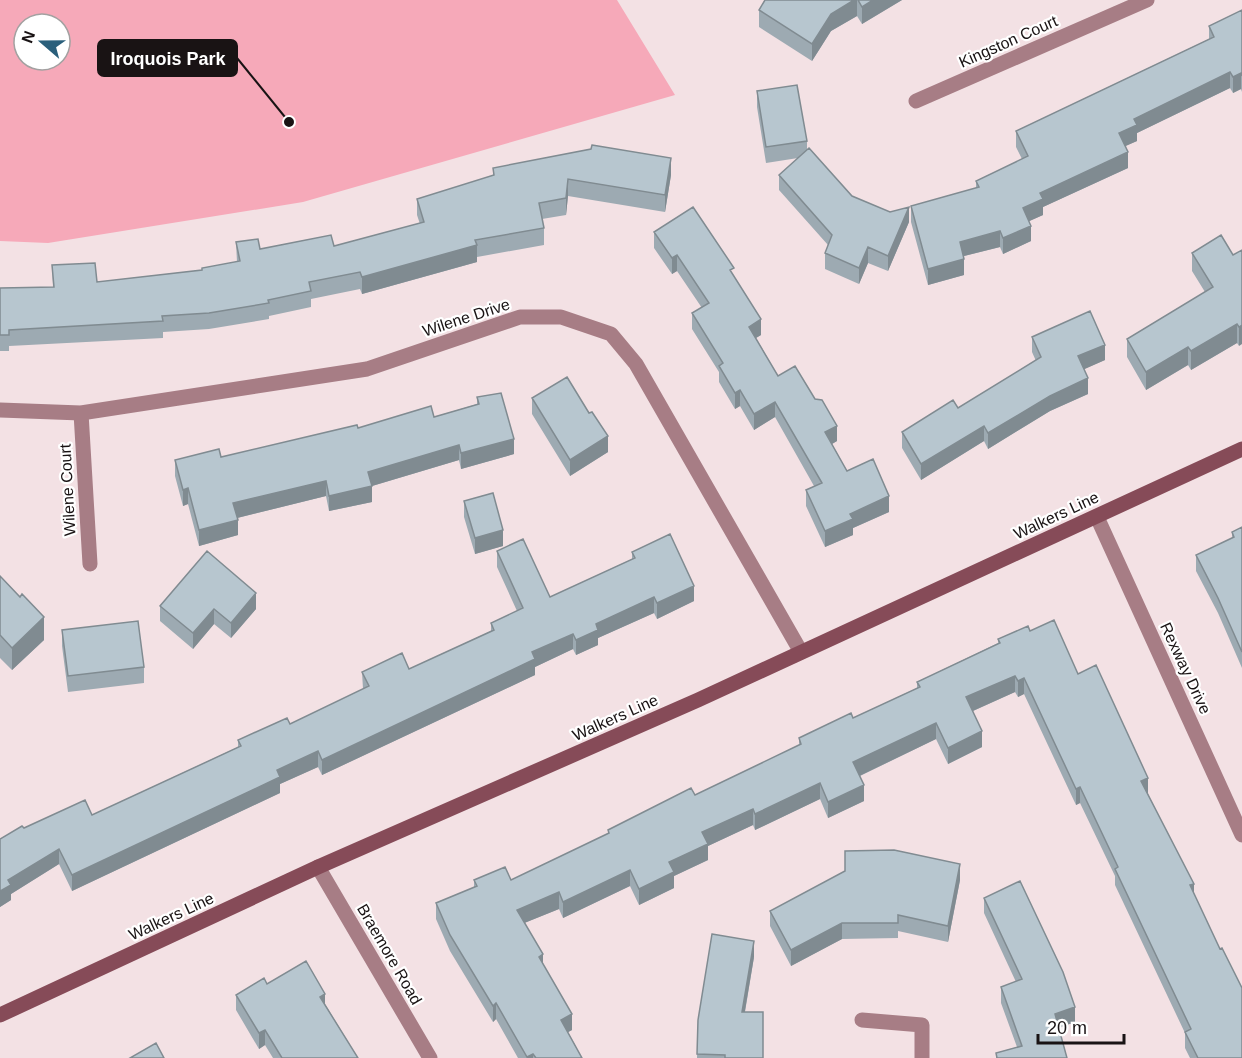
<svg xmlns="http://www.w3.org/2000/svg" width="1242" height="1058" viewBox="0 0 1242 1058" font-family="Helvetica,sans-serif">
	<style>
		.green { fill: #f6a9b9; fill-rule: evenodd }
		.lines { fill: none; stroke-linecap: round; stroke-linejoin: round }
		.street { stroke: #a77d85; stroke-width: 15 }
		.secondary { stroke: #864b58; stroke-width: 15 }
		.wall { fill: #9daab2 }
		.shaded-wall { fill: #808b91 }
		.building { fill: #b7c6cf; stroke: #808b91; stroke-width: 1.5 }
		.labels { text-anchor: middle; stroke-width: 4.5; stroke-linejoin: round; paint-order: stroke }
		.street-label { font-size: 16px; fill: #191314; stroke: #fff }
		.leader { fill: none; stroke: #191314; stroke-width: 2 }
		.callout-dot { fill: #191314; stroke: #fff; stroke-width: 2 }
		.callout { fill: #191314; stroke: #191314; stroke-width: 2 }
		.callout-label { font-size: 18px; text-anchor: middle; font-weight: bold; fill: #fff }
	</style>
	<rect width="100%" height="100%" fill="#f3e1e4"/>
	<path class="green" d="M0,0H617L675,95L303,202L48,243L0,241ZM24,24H60V60H24Z"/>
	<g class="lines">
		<path class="street" d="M916,101L1147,0
			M0,410L81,413L367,369L520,317H561L611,334L636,364L801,652
			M81,413L90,564
			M1097,517L1242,835
			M318,867L430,1058
			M862,1020L922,1025V1058"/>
		<path class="secondary" d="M0,1015L318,867L698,700L1242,449"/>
	</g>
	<path class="wall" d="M765,0H902L862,24L857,16L831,31L812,61L759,27V10Z
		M1242,10V92L1241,89L1233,93L1230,88L1137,133V141L1125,146L1128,168L1043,207V215L1029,221L1031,241L1003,254L1000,247L964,256V275L928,285L911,222V206L976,188V181L1022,159L1016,147V131L1209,39V26Z
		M757,91L807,141V150L852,196L909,222L888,271L868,263L859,284L825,269V253L828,245L779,190V175L798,158L766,163L757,107Z
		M493,168L671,175L665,212L568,196L566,215L542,219L544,228V245L477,257V262L362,294L360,289L311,299V307L269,316V319L209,329L163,332V338L9,346V351H0V288L53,287L52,265L97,282L202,270L237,262L236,242L260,249L334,246L420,224L417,215V199L493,176Z
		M654,232L734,276L761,335L756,338L778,376L837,441L832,444L847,471L889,512L853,528V535L825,547L806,506V490L814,486L775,417L754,430L740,406L735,409L719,382V372L692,329V313L702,308L677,271L672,274L654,248Z
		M1242,250L1239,346L1237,343L1191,370L1188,365L1146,390L1127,357V339L1205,292L1192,271V253L1233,255Z
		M1032,337L1105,360L1084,369L1088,394L1050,411L988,449L984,441L921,480L902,448V432L958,408L1036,361L1032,352Z
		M477,397L514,454L461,469L459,460L372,486V502L329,511L326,496L237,518L238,535L199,546L188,504L183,506L175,476V460L221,457L358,428L434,417L477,404Z
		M532,398L608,452L570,476L532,414Z
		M464,501L503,546L475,554L464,517Z
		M1242,527V668L1218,613L1196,571V555L1232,538V532Z
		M497,551L550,597L632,559V552L694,601L657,619L654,613L598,638V645L576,655L573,649L535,667V675L322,775L318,767L280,784V793L72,891L59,864L11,894V900L0,907V839L24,828L92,815L238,747V740L290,724L363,689L362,672L409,669L491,631V623L517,611L497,567Z
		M0,576L20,597L44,640L12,670L0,658Z
		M160,606L256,609L231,638L214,624L193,649L160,621Z
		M62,630L144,667V683L68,692L62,646Z
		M1030,631L1078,674L1148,794L1194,894L1242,1058H1190L1185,1048V1033L1115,885V876L1080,803L1076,805L1024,694L1018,697L1015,692L973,711L982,747L948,764L936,739L860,776L864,801L828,818L820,799L755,830L753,825L708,846V860L674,876V888L639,905L630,886L563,918L559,909L524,923L572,1030L568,1032L582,1058H518L496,1019L493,1022L450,951L436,919V903L474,888V880H511L608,834V830L695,795L799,745V738L853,718L917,688V682L998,643V639Z
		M960,880L948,942L898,931V938L842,939L791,966L770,926V911Z
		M984,898L1075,1022L1059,1028L1067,1058H996V1053L1017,1047L1001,1003V987L1016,982L984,913Z
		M754,957L745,1012L763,1058H697L698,1020Z
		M267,984L325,1004L358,1058H273L265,1045L259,1049L236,1010V995Z"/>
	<path class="shaded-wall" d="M854,0H857V16L831,31L812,61V44L831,14Z
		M873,0H902L862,24V7Z
		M1230,72V88L1137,133V141L1119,149V133L1134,119Z
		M1241,73V89L1233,93V77Z
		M1128,152V168L1043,207V215L1023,224V208L1040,193Z
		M671,158V175L665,212V195Z
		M568,179V196L566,215V198Z
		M909,207V222L888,271V256Z
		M1031,226V241L1003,254V238Z
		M1000,231V247L960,257V242Z
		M477,245V262L362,294V277Z
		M868,247V263L859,284V268Z
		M677,255V271L672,274V258Z
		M964,259V275L928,285V269Z
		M761,319V335L749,342V327Z
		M1237,324V343L1191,370V351Z
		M1242,325V344L1239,346V327Z
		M1105,345V360L1078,372V356Z
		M1188,347V365L1146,390V372Z
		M1088,378V394L1050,411L988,449V433L1050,396Z
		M740,390V406L735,409V393Z
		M775,402V417L754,430V414Z
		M837,426V441L825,448V432Z
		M984,426V441L921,480V464Z
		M608,436V452L570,476V460Z
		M514,439V454L461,469V453Z
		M459,445V460L372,486V502L329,511V496L368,472Z
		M326,481V496L233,519V503Z
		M188,488V504L183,506V490Z
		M889,496V512L853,528V535L825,547V531L850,514Z
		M238,520V535L199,546V530Z
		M503,530V546L475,554V538Z
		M694,586V601L657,619V603Z
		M256,593V609L231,638V623Z
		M654,597V613L598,638V645L576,655V640L596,624Z
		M214,609V624L193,649V633Z
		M44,617V640L12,670V648Z
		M573,634V649L535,667V675L322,775V760L532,652Z
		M1015,676V692L966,714V697Z
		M1024,678V694L1018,697V681Z
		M936,723V739L853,779V762Z
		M982,731V747L948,764V748Z
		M318,751V767L280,784V793L72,891V875L277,770Z
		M1148,778V794L1141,797V781Z
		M820,783V799L755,830V814Z
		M864,785V801L828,818V802Z
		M1080,787V803L1076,805V789Z
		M753,809V825L708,846V860L674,876V888L639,905V889L702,832Z
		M59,849V864L11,894V900L0,907V891L8,880Z
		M960,864V880L948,942V926Z
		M630,870V886L563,918V902Z
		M1194,884V900L1190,885Z
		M559,892V909L517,926V910Z
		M842,923V939L791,966V950Z
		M754,941V957L742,1028V1012Z
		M543,954V970L539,957Z
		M325,994V1010L320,997Z
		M496,1003V1019L493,1022V1006Z
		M1075,1007V1022L1055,1029V1014Z
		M572,1014V1030L561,1036V1020Z
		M265,1030V1045L259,1049V1033Z
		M533,1054V1058H527V1057Z"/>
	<path class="building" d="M765,0H854L831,14L812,44L759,10Z
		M858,0H873L862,7Z
		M1242,10V76L1241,73L1233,77L1230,72L1134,119L1137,125L1119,133L1128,152L1040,193L1043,199L1023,208L1031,226L1003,238L1000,231L960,242L964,259L928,269L911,206L979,187L976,181L1028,156L1016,131L1214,37L1209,26Z
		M797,85L807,141L766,147L757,91Z
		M592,145L671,158L665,195L568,179L566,198L539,203L544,228L475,240L477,245L362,277L360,272L309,282L311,291L268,300L269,303L209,313L162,316L163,321L9,330V335H0V288L54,287L52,265L95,263L97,282L202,270V268L240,261L236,242L258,239L260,249L331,235L334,246L424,222L417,199L494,175L493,168L591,149Z
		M809,148L852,196L890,212L909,207L888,256L868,247L859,268L825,253L832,235L779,175Z
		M693,207L734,268L730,270L761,319L749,327L778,376L795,366L815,399L822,400L837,426L825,432L847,471L873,459L889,496L850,514L853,519L825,531L806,490L822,483L775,402L754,414L740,390L735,393L719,366L723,363L692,313L709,303L677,255L672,258L654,232Z
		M1221,235L1233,255L1242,250V325L1239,327L1237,324L1191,351L1188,347L1146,372L1127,339L1213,287L1192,253Z
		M1090,311L1105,345L1078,356L1088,378L1050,396L988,433L984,426L921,464L902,432L953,400L958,408L1041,357L1032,337Z
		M567,377L589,413L592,412L608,436L570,460L532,398Z
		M501,393L514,439L461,453L459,445L368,472L372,486L329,496L326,481L233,503L238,520L199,530L188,488L183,490L175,460L219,449L221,457L357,425L358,428L431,406L434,417L479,404L477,397Z
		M493,493L503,530L475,538L464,501Z
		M1242,527V652L1218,598L1196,555L1234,537L1232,532Z
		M670,534L694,586L657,603L654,597L596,624L598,630L576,640L573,634L532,652L535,659L322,760L318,751L277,770L280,777L72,875L59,849L8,880L11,885L0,891V839L22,826L24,828L85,800L92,815L241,746L238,740L287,718L290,724L369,686L362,672L402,653L409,669L494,630L491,623L523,608L497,551L523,539L550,597L635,558L632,552Z
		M207,551L256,593L231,623L214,609L193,633L160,606Z
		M0,576L20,597L22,594L44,617L12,648L0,635Z
		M1054,620L1078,674L1096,665L1148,778L1141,781L1194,884L1190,885L1220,949L1222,948L1242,988V1058H1198L1185,1032L1191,1029L1115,869L1118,867L1080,787L1076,789L1024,678L1018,681L1015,676L966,697L982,731L948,748L936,723L853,762L864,785L828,802L820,783L755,814L753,809L702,832L708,844L669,862L674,872L639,889L630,870L563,902L559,892L517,910L543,954L539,957L572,1014L561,1020L582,1058H536L533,1054L527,1057L496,1003L493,1006L450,935L436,903L477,886L474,880L505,867L511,880L609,833L608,830L691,788L695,795L801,744L799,738L851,713L853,718L920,687L917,682L1000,643L998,639L1028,626L1030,631Z
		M138,621L144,667L68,676L62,630Z
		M894,850L960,864L948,926L898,915V923H842L791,950L770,911L845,871V851Z
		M1020,881L1063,972L1075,1007L1055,1014L1067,1058H997L996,1053L1022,1046L1001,987L1022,979L984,898Z
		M712,934L754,941L742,1012H763V1058H725V1055L697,1054L698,1020Z
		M306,961L325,994L320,997L358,1058H282L265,1030L259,1033L236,995L264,978L267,984Z
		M156,1043L164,1058H130Z"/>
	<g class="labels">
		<g class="street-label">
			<text transform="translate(1008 41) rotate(-24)" y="6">Kingston Court</text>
			<text transform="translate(466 317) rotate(-18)" y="6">Wilene Drive</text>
			<text transform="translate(67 490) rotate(-93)" y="6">Wilene Court</text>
			<text transform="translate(1056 515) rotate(-25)" y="6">Walkers Line</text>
			<text transform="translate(1186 668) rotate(65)" y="6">Rexway Drive</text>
			<text transform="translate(615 717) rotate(-24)" y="6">Walkers Line</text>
			<text transform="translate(171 916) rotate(-25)" y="6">Walkers Line</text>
			<text transform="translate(390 954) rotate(60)" y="6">Braemore Road</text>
		</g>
	</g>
	<path class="leader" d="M289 122L237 58"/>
	<circle class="callout-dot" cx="289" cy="122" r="6"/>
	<rect class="callout" x="98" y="40" width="139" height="36" rx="6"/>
	<g class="callout-label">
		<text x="168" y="65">Iroquois Park</text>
	</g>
	<g transform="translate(42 42) rotate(290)"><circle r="28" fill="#ffffff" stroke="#a3a1a1" stroke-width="1.5"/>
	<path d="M0-4.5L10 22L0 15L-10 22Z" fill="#2a5f7b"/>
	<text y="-9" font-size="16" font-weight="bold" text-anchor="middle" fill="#191314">N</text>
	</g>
	<path d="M1038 1034v9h86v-9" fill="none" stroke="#191314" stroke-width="3"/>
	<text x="1047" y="1034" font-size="18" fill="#191314" stroke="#ffffff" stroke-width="4.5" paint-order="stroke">20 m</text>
</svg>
